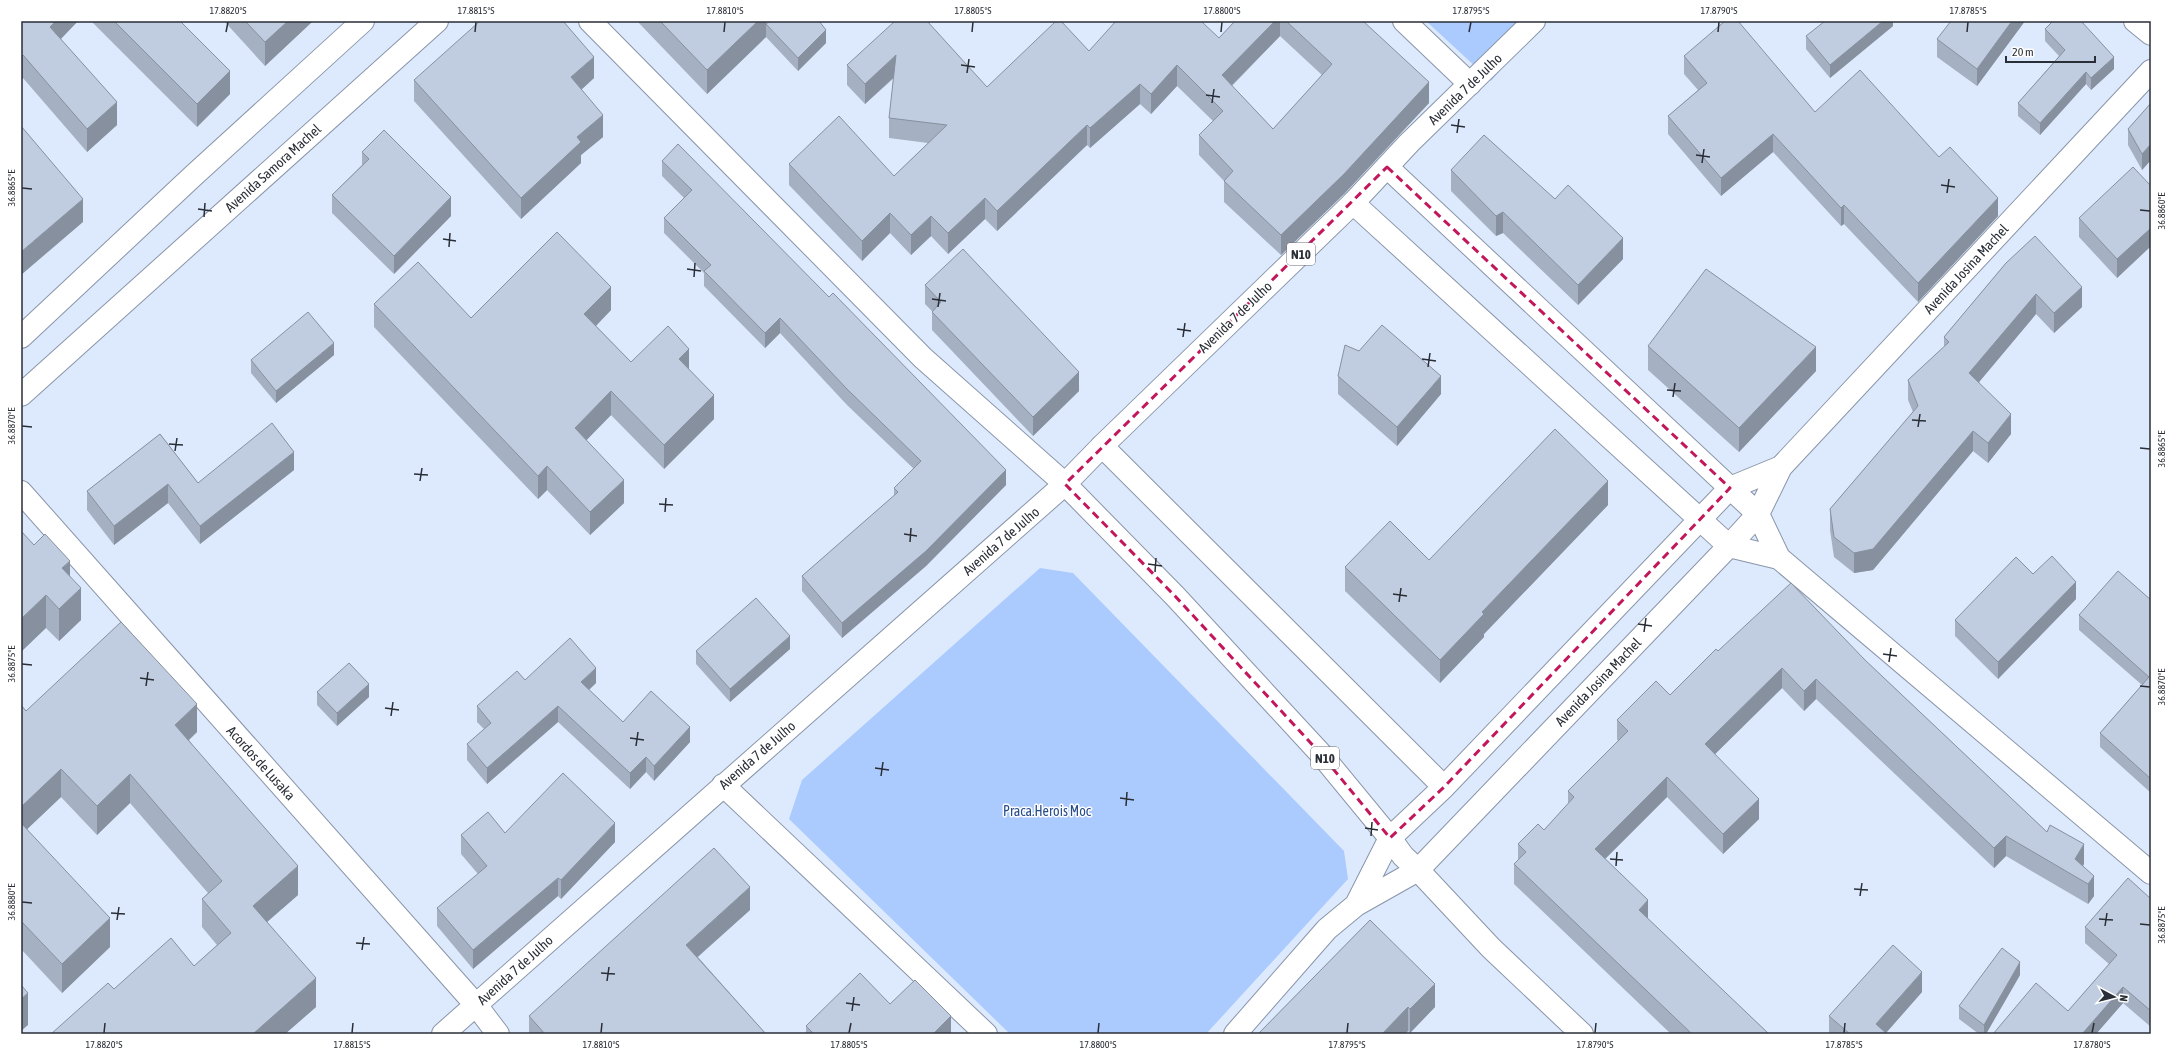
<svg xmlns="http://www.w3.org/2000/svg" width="2172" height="1055" viewBox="0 0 2172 1055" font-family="'Asap Condensed',sans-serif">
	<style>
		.green { fill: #abcbfe }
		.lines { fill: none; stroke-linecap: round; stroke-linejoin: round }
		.street-casing { stroke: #8995a8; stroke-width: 24 }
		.secondary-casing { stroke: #8995a8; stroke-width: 24 }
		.primary-casing { stroke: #8995a8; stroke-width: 24 }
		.street { stroke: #fff; stroke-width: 22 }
		.secondary { stroke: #fff; stroke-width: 22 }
		.primary { stroke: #fff; stroke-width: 22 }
		.wall { fill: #a5b0c2; fill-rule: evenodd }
		.shaded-wall { fill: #86909e }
		.building { fill: #c0cde1; stroke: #86909e }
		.marked { fill: none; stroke: #c2185b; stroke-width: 3; stroke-dasharray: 8 5; stroke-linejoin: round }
		.ticks { fill: none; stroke: #2a2e36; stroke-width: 1.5 }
		.labels { text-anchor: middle; stroke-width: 3; stroke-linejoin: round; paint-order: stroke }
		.shield { fill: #fff; stroke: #6a6d72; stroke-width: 1 }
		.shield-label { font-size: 13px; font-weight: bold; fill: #2a2e36 }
		.street-label { font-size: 14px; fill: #2a2e36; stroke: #fff }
		.park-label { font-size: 14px; fill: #264c8a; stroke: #fff }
		.neatline { fill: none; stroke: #2a2e36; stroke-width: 1.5 }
		.ticks-label { font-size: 10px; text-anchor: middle; fill: #2a2e36 }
	</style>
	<rect width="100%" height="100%" fill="#ddeafe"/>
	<path class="green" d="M1426,21H1542L1491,81Z
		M1040,568L1073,573L1344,851L1348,879L1206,1034H1010L789,819L802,780Z"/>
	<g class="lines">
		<g class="street-casing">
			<path id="street" d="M1404,21L1470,84
				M2135,21L2151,34
				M1387,167L1758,514L1779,558L2151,873
				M1353,203L1729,546L1779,558
				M1102,446L1444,787
				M21,492L476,1005L498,1034
				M723,785L986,1034
				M1356,905L1390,838L1444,787L1730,488L1781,467
				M443,1034L1065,484
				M1235,1034L1327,929L1356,905L1418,870L1729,546L1758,514L1781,467L2151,71"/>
		</g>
		<g class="secondary-casing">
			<path id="secondary" d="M590,21L923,358L1065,484
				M21,337L193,176L363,21
				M21,395L437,21"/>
		</g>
		<g class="primary-casing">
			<path id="primary" d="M1534,21L1409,143L1353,203L1102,446L1065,484L1175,596L1320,753L1390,838L1403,856L1418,870L1491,948L1582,1034"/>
		</g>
		<use href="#street" class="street"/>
		<use href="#secondary" class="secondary"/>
		<use href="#primary" class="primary"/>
	</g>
	<path class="wall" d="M21,21H78L61,39L117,125L87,152L23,78L21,80Z
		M91,21H180L230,94L197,127Z
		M224,21H313L265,66Z
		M637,21H766V24L826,43L798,71L766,37L707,94Z
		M1235,21H1363L1429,103L1344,194L1281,255L1224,202V181L1199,155V135L1213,121L1177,86L1151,114L1140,104L1090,148L1087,145L997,231L985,219L948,254L931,236L911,255L890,233L862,261L789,185V164L894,176L928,143L889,138V118L894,78L865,104L847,85V65L987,87L1089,51L1219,38ZM1280,36L1322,75L1273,129L1232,86Z
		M1893,21V26L1830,78L1806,49V36Z
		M2025,21L1977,86L1937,57V39Z
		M2045,29L2114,69L2091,90L2086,84L2040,135L2018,116V103L2059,56L2045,41Z
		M1684,56L1815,112L1939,157L1998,216L1918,302L1844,224L1841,226L1773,152L1721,196L1668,134V116L1698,90L1684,74Z
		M594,78L581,90L603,137L581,155V163L521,219L414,101V80Z
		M2151,103V160L2142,170L2128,145V129Z
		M362,152L451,216L394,274L332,213V195L362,165Z
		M662,161L1006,485L926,566L842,638L802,591V576L894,496V488L914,469L847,405L780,333L765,348L704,286V273L664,233V218L684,198L662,176Z
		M1451,170L1555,199L1623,259L1578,305L1503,233L1496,236L1451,191Z
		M2151,186V246L2117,278L2079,237V218Z
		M2006,263L2082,307L2054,333L2036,314L1979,382L2011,434L1988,463L1973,451L1873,570L1854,573L1834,557L1830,530V509L1913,412L1908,400V380L1944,347V337Z
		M925,285L1079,391L1033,436L932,330V311L925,304Z
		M374,304L471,318L611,310L596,326L631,362L689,370L714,419L664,469L611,415L586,440L624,503L590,535L547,490L538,499L374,327Z
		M1648,346L1816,371L1739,452L1648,370Z
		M334,355L276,403L251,373V360Z
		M1338,376L1441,394L1397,446L1338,394Z
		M160,434L198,483L294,470L200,544L168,503L114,545L87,510V491Z
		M1608,505L1484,634V637L1440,683L1345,591V567L1429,560Z
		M34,545L70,576L81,620L59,641L46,628Z
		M2033,574L2076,599L1998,679L1955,636V620Z
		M2151,600V793L2100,747V733L2142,685L2079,630V615Z
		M790,649L730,702L696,664V651Z
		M1718,651L1865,660L2047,832L2084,864L2083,866L2094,896L2088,904L2006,856L1994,868L1816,699L1804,711L1782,688L1715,754L1759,819L1723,854L1667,797L1605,859L1648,919L1769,1034H1671L1514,884V864L1518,860V844L1544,830L1568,804V791L1618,741L1617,739V720L1670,695Z
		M525,680L596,683L589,690L623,722L690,742L654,781L646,772L630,789L558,722L487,784L467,760V744L484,729L477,722V706Z
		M317,692L369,697L337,726L317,705Z
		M21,705L26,711L197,732L189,740L298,895L267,922L316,1007L285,1034H51L114,989L194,966L217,945L202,927V899L208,893L130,803L97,835L61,797L27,829L110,947L62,993L21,949Z
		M505,833L615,842L561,899L558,896L473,969L437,926V908L478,874L461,854V835Z
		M2151,899V1027L2123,1003L2096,1034H1993L2068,1011L2109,964L2085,943V927Z
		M750,910L698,957L766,1034H529V1016Z
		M1370,920L1435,1007L1410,1033L1408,1031L1405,1034H1258Z
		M2020,975L1986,1034H1979L1959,1019V1006Z
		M1922,992L1886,1033L1887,1034H1829V1016Z
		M890,1004L951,1034H806V1026Z"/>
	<path class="shaded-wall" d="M56,21H78L50,50V27Z
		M288,21H313L265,66V42Z
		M758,21H766V37L707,94V70Z
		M1275,21H1280V36L1222,95V75Z
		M1883,21H1893V26L1830,78V65Z
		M2012,21H2025L1977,86V69Z
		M826,30V43L798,71V58Z
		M23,55V78L21,80V57Z
		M896,55V75L865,104V84Z
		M594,57V78L571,99V77Z
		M2114,57V69L2091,90V78Z
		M1177,65V86L1151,114V94Z
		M230,71V94L197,127V104Z
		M2086,72V84L2040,135V123Z
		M1429,82V103L1344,194L1281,255V235Z
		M1140,84V104L1090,148V128Z
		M117,102V125L87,152V129Z
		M603,115V137L581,155V163L521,219V198L577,137Z
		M1087,125V145L997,231V211Z
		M1773,134V152L1721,196V178Z
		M2151,144V160L2142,170V154Z
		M451,197V216L394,274V256Z
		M985,198V219L948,254V233Z
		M1998,198V216L1918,302V283Z
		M83,199V222L21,275V252Z
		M1844,205V224L1841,226V208Z
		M1503,212V233L1496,236V216Z
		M890,213V233L862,261V241Z
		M931,216V236L911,255V235Z
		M2151,228V246L2117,278V259Z
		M1623,238V259L1578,305V285Z
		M611,287V310L584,338V314Z
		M2082,287V307L2054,333V313Z
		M2036,294V314L1969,394V373Z
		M780,318V333L765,348V333Z
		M334,343V355L276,403V391Z
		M1816,347V371L1739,452V428Z
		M689,349V372L679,359Z
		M1079,372V391L1033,436V417Z
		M1441,376V394L1397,446V427Z
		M611,391V415L575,452V428Z
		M714,395V419L664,469V445Z
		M2011,414V434L1988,463V443Z
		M1973,431V451L1873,570L1854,573V553Z
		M294,452V470L200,544V526Z
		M547,466V490L538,499V476Z
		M1006,470V485L926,566L842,638V623Z
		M624,480V503L590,535V512Z
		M1608,481V505L1484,634V637L1440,683V660L1482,612Z
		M168,484V503L114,545V526Z
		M70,561V593L62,568Z
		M2076,582V599L1998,679V662Z
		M81,588V620L59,641V609Z
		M46,595V628L21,652V619Z
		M790,636V649L730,702V689Z
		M596,668V683L581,697V682Z
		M1782,668V688L1705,764V744Z
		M1816,679V699L1804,711V691Z
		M369,684V697L337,726V713Z
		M197,704V732L175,753V725Z
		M558,706V722L487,784V768Z
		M690,727V742L654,781V766Z
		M646,757V772L630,789V773Z
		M61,769V797L21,835V807Z
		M130,774V803L97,835V806Z
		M1667,777V797L1595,869V849Z
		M1759,799V819L1723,854V834Z
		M615,823V842L561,899V880Z
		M2006,836V856L1994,868V848Z
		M2084,844V864L2076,877L2075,859Z
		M298,866V895L253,934V906Z
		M2094,876V896L2088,904V884Z
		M558,878V896L473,969V950Z
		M750,887V910L686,967V945Z
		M1648,900V920L1639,910Z
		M110,918V947L62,993V964Z
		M2020,962V975L1986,1034H1984V1025Z
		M1922,972V992L1885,1034L1876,1024Z
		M316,978V1007L285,1034H253Z
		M1435,984V1007L1410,1033V1009Z
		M2123,987V1003L2096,1034H2082Z
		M28,993V1025L21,1031V999Z
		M1408,1007V1031L1405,1034H1382Z
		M951,1016V1034H933Z"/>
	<path class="building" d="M21,21H56L50,27L117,102L87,129L23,55L21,57Z
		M114,21H180L230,71L197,104Z
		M245,21H288L265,42Z
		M480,21H563L594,57L571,77L603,115L577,137L581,142L521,198L414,80Z
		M660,21H758L707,70Z
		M770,21H819L826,30L798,58L766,24Z
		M895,21H927L987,87L1056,21H1061L1089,51L1116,21H1201L1219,38L1235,21H1275L1222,75L1273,129L1332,64L1286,21H1363L1429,82L1344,174L1281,235L1224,181L1233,171L1199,135L1223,111L1177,65L1151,94L1140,84L1090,128L1087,125L997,211L985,198L948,233L931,216L911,235L890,213L862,241L789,164L839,116L894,176L947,125L889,118L896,55L865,84L847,65Z
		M1725,21H1738L1815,112L1860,70L1939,157L1950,147L1998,198L1918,283L1844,205L1841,208L1773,134L1721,178L1668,116L1707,83L1684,56Z
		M1825,21H1883L1830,65L1806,36Z
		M1951,21H2012L1977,69L1937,39Z
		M2053,21H2081L2114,57L2091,78L2086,72L2040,123L2018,103L2065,50L2045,29Z
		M2151,103V144L2142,154L2128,129Z
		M21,126L83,199L21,252Z
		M384,130L451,197L394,256L332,195L369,159L362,152Z
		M1484,135L1555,199L1568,185L1623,238L1578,285L1503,212L1496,216L1451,170Z
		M678,144L829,297L833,293L1006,470L926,551L842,623L802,576L898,492L894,488L921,461L847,389L780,318L765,333L704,271L711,265L664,218L692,190L662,161Z
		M2133,167L2151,186V228L2117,259L2079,218Z
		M557,232L611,287L584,314L631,362L668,326L689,349L679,359L714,395L664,445L611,391L575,428L624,480L590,512L547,466L538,476L374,304L418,262L471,318Z
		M2035,236L2082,287L2054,313L2036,294L1969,373L2011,414L1988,443L1973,431L1873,549L1854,553L1834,537L1830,509L1918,406L1908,380L1949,342L1944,337L2006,263Z
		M963,249L1079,372L1033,417L932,312L941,302L925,285Z
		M1706,269L1816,347L1739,428L1648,346Z
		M308,312L334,343L276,391L251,360Z
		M1382,325L1441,376L1397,427L1338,376L1345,345L1359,351Z
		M272,423L294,452L200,526L168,484L114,526L87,491L160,434L198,483Z
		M1555,429L1608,481L1482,612L1484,614L1440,660L1345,567L1390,521L1429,560Z
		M21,531L34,545L45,534L70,561L62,568L81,588L59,609L46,595L21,619Z
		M2052,556L2076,582L1998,662L1955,620L2016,557L2033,574Z
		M2118,571L2151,600V779L2100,733L2149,677L2079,615Z
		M1791,583L1865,660L2047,832L2050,825L2084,844L2075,859L2094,876L2088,884L2006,836L1994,848L1816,679L1804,691L1782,668L1705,744L1759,799L1723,834L1667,777L1595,849L1648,900L1639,910L1769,1034H1692L1514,864L1526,852L1518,844L1538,824L1544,830L1574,797L1568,791L1628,731L1617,720L1656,681L1670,695L1716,649L1718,651Z
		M756,598L790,636L730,689L696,651Z
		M121,622L197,704L175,725L298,866L253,906L316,978L253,1034H51L108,983L114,989L171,938L194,966L231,933L202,899L222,881L130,774L97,806L61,769L21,807V705L26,711Z
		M570,638L596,668L581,682L623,722L651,691L690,727L654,766L646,757L630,773L558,706L487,768L467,744L491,723L477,706L517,671L525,680Z
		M349,663L369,684L337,713L317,692Z
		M563,773L615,823L561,880L558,878L473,950L437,908L487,866L461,835L488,812L505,833Z
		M21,823L110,918L62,964L21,921Z
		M714,848L750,887L686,945L766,1034H545L529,1016Z
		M2128,878L2151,899V1011L2123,987L2082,1034H1993L2036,983L2068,1011L2117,955L2085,927Z
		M1370,920L1435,984L1410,1009L1408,1007L1382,1034H1258Z
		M1893,945L1922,972L1876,1024L1887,1034H1850L1829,1016Z
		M2002,948L2020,962L1984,1025L1959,1006Z
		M860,973L890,1004L915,980L951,1016L933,1034H814L806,1026Z
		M21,985L28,993L21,999Z"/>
	<path class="marked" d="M1387,167L1730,488L1444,787L1390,838L1320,753L1175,596L1065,484Z"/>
	<path class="ticks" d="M226,32L228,22M475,32L476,22M724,32L725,22M972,32L973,22M1221,32L1222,22M1469,32L1471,22M1718,32L1719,22M1967,32L1968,22M961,65L975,67M967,73L969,59M1206,95L1220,97M1212,103L1214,89M1451,125L1465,127M1457,133L1459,119M1696,155L1710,157M1702,163L1704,149M1941,185L1955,187M22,188L32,189M1947,193L1949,179M198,209L212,211M2140,210L2150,211M204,217L205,203M443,239L456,241M449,247L450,233M687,269L701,271M694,277L695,263M932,299L946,301M938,307L940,293M1177,329L1191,331M1183,337L1185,323M1422,359L1436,361M1428,367L1430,353M1667,390L1681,391M1673,397L1675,383M1912,420L1926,421M22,426L32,427M1918,427L1920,414M169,444L183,445M2140,448L2150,449M175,451L177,438M414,474L428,475M420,481L422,468M659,504L673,505M665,512L666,498M904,534L917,536M910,542L911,528M1148,564L1162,566M1155,572L1156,558M1393,594L1407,596M1399,602L1401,588M1638,624L1652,626M1644,632L1646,618M1883,654L1897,656M1889,662L1891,648M22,664L32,665M140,678L154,680M146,686L148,672M2140,686L2150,687M385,708L399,710M391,716L393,702M630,738L644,740M636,746L638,732M875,768L889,770M881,776L883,762M1120,798L1134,800M1126,806L1127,792M1365,828L1378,830M1371,836L1372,822M1610,859L1623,860M1616,866L1617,852M1854,889L1868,890M1860,896L1862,883M22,902L32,903M111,913L125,914M2099,919L2113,920M117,920L119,907M2140,924L2150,925M2105,926L2107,913M356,943L370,944M362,950L364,937M601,973L615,974M607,981L609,967M846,1003L860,1005M852,1011L854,997M104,1033L105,1023M352,1033L353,1023M601,1033L602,1023M849,1033L851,1023M1098,1033L1099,1023M1347,1033L1348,1023M1595,1033L1596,1023M1844,1033L1845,1023M2092,1033L2094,1023"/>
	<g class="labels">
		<g class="shield">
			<rect x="1287" y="243" width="28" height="22" rx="3"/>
			<rect x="1311" y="747" width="28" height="22" rx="3"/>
		</g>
		<g class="shield-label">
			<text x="1301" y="259">N10</text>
			<text x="1325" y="763">N10</text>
		</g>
		<g class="street-label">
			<text transform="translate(1465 89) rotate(-44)" y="5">Avenida 7 de Julho</text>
			<text transform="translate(273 168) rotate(-42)" y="5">Avenida Samora Machel</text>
			<text transform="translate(1966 269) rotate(-47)" y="5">Avenida Josina Machel</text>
			<text transform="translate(1235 317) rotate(-44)" y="5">Avenida 7 de Julho</text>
			<text transform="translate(1001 541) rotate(-41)" y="5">Avenida 7 de Julho</text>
			<text transform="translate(1598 682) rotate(-46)" y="5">Avenida Josina Machel</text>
			<text transform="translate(757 755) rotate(-41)" y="5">Avenida 7 de Julho</text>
			<text transform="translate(261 763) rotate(48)" y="5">Acordos de Lusaka</text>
			<text transform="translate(515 970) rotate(-42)" y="5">Avenida 7 de Julho</text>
		</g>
		<g class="park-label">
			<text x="1047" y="816">Praca.Herois Moc</text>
		</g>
	</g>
	<rect width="2172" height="1055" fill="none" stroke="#ffffff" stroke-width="44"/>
	<g transform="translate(2114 997) rotate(97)" stroke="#ffffff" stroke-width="3" paint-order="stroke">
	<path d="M0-3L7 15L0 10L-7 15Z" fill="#2a2e36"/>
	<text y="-6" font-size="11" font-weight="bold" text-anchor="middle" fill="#2a2e36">N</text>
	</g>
	<path d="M2006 56v6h89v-6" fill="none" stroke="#2a2e36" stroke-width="2"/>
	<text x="2012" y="56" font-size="12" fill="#2a2e36" stroke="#ffffff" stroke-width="3" paint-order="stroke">20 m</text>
	<rect x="22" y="22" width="2128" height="1011" class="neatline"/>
	<g class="ticks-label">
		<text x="228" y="14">17.8820°S</text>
		<text x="476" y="14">17.8815°S</text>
		<text x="725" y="14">17.8810°S</text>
		<text x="973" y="14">17.8805°S</text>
		<text x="1222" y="14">17.8800°S</text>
		<text x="1471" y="14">17.8795°S</text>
		<text x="1719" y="14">17.8790°S</text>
		<text x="1968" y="14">17.8785°S</text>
		<text transform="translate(11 188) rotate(-90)" y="4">36.8865°E</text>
		<text transform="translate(2161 211) rotate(-90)" y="4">36.8860°E</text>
		<text transform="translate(11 426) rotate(-90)" y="4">36.8870°E</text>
		<text transform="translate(2161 449) rotate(-90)" y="4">36.8865°E</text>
		<text transform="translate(11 664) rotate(-90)" y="4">36.8875°E</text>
		<text transform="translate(2161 687) rotate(-90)" y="4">36.8870°E</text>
		<text transform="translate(11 902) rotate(-90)" y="4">36.8880°E</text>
		<text transform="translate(2161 925) rotate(-90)" y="4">36.8875°E</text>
		<text x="104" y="1048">17.8820°S</text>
		<text x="352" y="1048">17.8815°S</text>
		<text x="601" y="1048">17.8810°S</text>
		<text x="849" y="1048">17.8805°S</text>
		<text x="1098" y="1048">17.8800°S</text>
		<text x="1347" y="1048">17.8795°S</text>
		<text x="1595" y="1048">17.8790°S</text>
		<text x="1844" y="1048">17.8785°S</text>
		<text x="2092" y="1048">17.8780°S</text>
	</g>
</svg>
